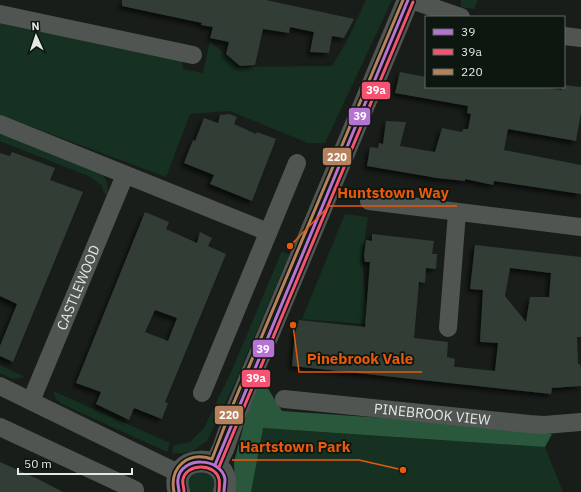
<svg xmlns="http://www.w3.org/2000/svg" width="581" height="492" viewBox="0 0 581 492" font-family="'IBM Plex Sans',sans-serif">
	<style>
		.green { fill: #163121 }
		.forest { fill: #29583d }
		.building { fill: #313d36; fill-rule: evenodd; filter: url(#shadow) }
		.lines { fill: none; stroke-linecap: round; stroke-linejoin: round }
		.minor { stroke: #515552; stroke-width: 18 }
		.tertiary { stroke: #515552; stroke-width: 22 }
		.bus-1-casing { stroke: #0e1610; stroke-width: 6 }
		.bus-2-casing { stroke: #0e1610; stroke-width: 6 }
		.bus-3-casing { stroke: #0e1610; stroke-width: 6 }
		.bus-1 { stroke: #b673d3; stroke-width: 3 }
		.bus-2 { stroke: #f65372; stroke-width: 3 }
		.bus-3 { stroke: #b6815c; stroke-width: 3 }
		.labels { text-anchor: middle; stroke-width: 3.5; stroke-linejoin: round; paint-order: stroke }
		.street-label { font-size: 14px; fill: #e3e9e5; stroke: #0e1610 }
		.leader { fill: none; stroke: #e8590c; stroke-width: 1.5 }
		.callout-dot { fill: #e8590c; stroke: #0e1610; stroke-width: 1.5 }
		.callout-label { font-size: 15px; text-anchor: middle; font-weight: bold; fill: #e8590c; stroke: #0e1610; stroke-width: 3.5; stroke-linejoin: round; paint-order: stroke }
		.line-badge { stroke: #0e1610; stroke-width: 1.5 }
		.badge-label { font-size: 11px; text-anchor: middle; font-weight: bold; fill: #fff }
	</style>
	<defs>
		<filter id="shadow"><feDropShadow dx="-3.5" dy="3.5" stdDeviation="2" flood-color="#0009"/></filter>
	</defs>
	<rect width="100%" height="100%" fill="#191d1a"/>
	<path class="green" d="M366,0H392L325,143H308L230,111L190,114L166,177L0,115V22L182,60L183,69L203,73L210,41L239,67L332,66L347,41Z
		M461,0H478L474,9L461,7Z
		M0,132L102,174L107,182L108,193L104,194L102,186L91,177L0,141Z
		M345,214L368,217L362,256L367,327L364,324L302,319Z
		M282,251L289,255L236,380L207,441L191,452L172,454L174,445L190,442L204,428L232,370Z
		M0,365L25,377L12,379L0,373Z
		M53,391L170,443L167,452L62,404L56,399Z
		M262,428L545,447L563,492H246Z
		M195,471L214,475L215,492H188V478Z"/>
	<path class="forest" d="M262,379L282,411L398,419L552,434L545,447L263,428L251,492H235L234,462L249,405Z"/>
	<path class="building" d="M122,0H266L354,19L344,38L332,36L329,53L310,52L314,32L290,27L289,33L263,29L255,65L240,66L226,54L229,42L210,38L213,27L201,25L202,23L122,6Z
		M400,72L426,77V87H543L561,90L564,85L581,87V113L576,141L508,129L504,150L581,165V194L494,181L493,185L465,179V181L437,178L367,166L370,147L378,148L379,143L383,144L386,121L406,122L400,146L435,152L442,128L462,132L463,129H468L471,114L467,113L468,106L395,93Z
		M229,114L237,117L234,124L256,134L257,132L276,139L252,201L210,184L214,175L184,163L193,140L195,141L204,118L218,123L220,115Z
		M12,152L55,168L50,180L83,192L13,362L0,356V346L17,304L0,296V153L10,156Z
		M145,212L169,222L166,229L197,243L200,232L212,238L208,246L226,254L172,385L165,402L168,403L162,419L134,408L129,420L96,404L101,392L76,383ZM155,310L177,318L168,341L145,332Z
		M372,234L434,241L432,254H437L436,269L426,268L425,283L419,282L414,338L448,342L447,357L455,359L454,367H458L495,371L498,343L480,342L483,290L470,289L475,245L581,257V337H577L578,364H580L581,368V386L552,388L551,394L292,366L295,333L299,320L365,327L370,262H365L364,256L366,240L372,241ZM510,268L551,273L549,297H530L526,322L505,296Z
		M0,462L38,479L63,492H0Z"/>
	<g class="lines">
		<g class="minor">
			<path d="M411,0L461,17"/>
			<path d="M0,14L193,55"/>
			<path d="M564,36L581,38"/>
			<path d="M0,124L268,232"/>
			<path d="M369,201L581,227"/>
			<path d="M448,328L457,213"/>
			<path d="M0,386L180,474"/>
			<path d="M202,393L297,163"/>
			<path id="s1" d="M284,399L529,424L544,425L581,422"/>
			<path id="s2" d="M31,401L125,175"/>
			<path d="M0,427L135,490"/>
		</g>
		<path class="tertiary" d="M215,465L223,449L237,409L408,0
			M179,492C166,452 235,451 224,492"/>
		<g class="bus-1-casing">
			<path id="bus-1" d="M215,465L408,0
				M179,492C179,488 177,483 178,479C181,456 221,457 225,479C225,483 224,488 224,492"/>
		</g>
		<g class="bus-2-casing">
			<path id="bus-2" d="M219,467L413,2
				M184,491C184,488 182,483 183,479C187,463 215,463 219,479C220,483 219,488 219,492"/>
		</g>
		<g class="bus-3-casing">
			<path id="bus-3" d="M174,492C169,467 188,451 212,459L232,407L403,0"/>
		</g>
		<use href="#bus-1" class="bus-1"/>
		<use href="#bus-2" class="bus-2"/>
		<use href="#bus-3" class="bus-3"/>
	</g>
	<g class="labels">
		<g class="street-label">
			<text dy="5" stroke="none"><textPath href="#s2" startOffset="123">CASTLEWOOD</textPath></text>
			<text dy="5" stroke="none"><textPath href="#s1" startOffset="149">PINEBROOK VIEW</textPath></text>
		</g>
	</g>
	<path class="leader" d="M290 246L329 206H457M293 325L299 372H422M403 470L359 460H232"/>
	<g class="callout-dot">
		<circle cx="290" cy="246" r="4"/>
		<circle cx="293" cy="325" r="4"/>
		<circle cx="403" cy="470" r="4"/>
	</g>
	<g class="callout-label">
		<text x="393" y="198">Huntstown Way</text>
		<text x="360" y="364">Pinebrook Vale</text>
		<text x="295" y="452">Hartstown Park</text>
	</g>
	<g class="line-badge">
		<rect x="361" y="81" width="30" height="19" rx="4" fill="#f65372"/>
		<rect x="348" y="107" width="23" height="19" rx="4" fill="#b673d3"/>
		<rect x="322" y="147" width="30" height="19" rx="4" fill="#b6815c"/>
		<rect x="252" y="339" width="23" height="19" rx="4" fill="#b673d3"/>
		<rect x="241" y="369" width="30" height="19" rx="4" fill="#f65372"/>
		<rect x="214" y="405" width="30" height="20" rx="4" fill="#b6815c"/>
	</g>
	<g class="badge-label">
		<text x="376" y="94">39a</text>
		<text x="360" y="120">39</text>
		<text x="337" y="161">220</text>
		<text x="263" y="353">39</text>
		<text x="256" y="382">39a</text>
		<text x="229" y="419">220</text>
	</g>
	<rect x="425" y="16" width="140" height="72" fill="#0e1610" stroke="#636a65"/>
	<rect x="433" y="29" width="20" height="6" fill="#b673d3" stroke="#636a65"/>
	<text x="461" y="36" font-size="12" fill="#e3e9e5">39</text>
	<rect x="433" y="49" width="20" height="6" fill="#f65372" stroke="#636a65"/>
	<text x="461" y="56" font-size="12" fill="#e3e9e5">39a</text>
	<rect x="433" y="69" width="20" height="6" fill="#b6815c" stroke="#636a65"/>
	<text x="461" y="76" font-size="12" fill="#e3e9e5">220</text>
	<g transform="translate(36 36) rotate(357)" stroke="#0e1610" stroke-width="3" paint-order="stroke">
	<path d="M0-3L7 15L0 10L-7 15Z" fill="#e3e9e5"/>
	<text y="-6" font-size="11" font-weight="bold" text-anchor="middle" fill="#e3e9e5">N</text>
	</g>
	<path d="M18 468v6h114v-6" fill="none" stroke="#e3e9e5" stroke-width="2"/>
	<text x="24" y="468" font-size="12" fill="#e3e9e5" stroke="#0e1610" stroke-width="3" paint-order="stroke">50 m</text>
</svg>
